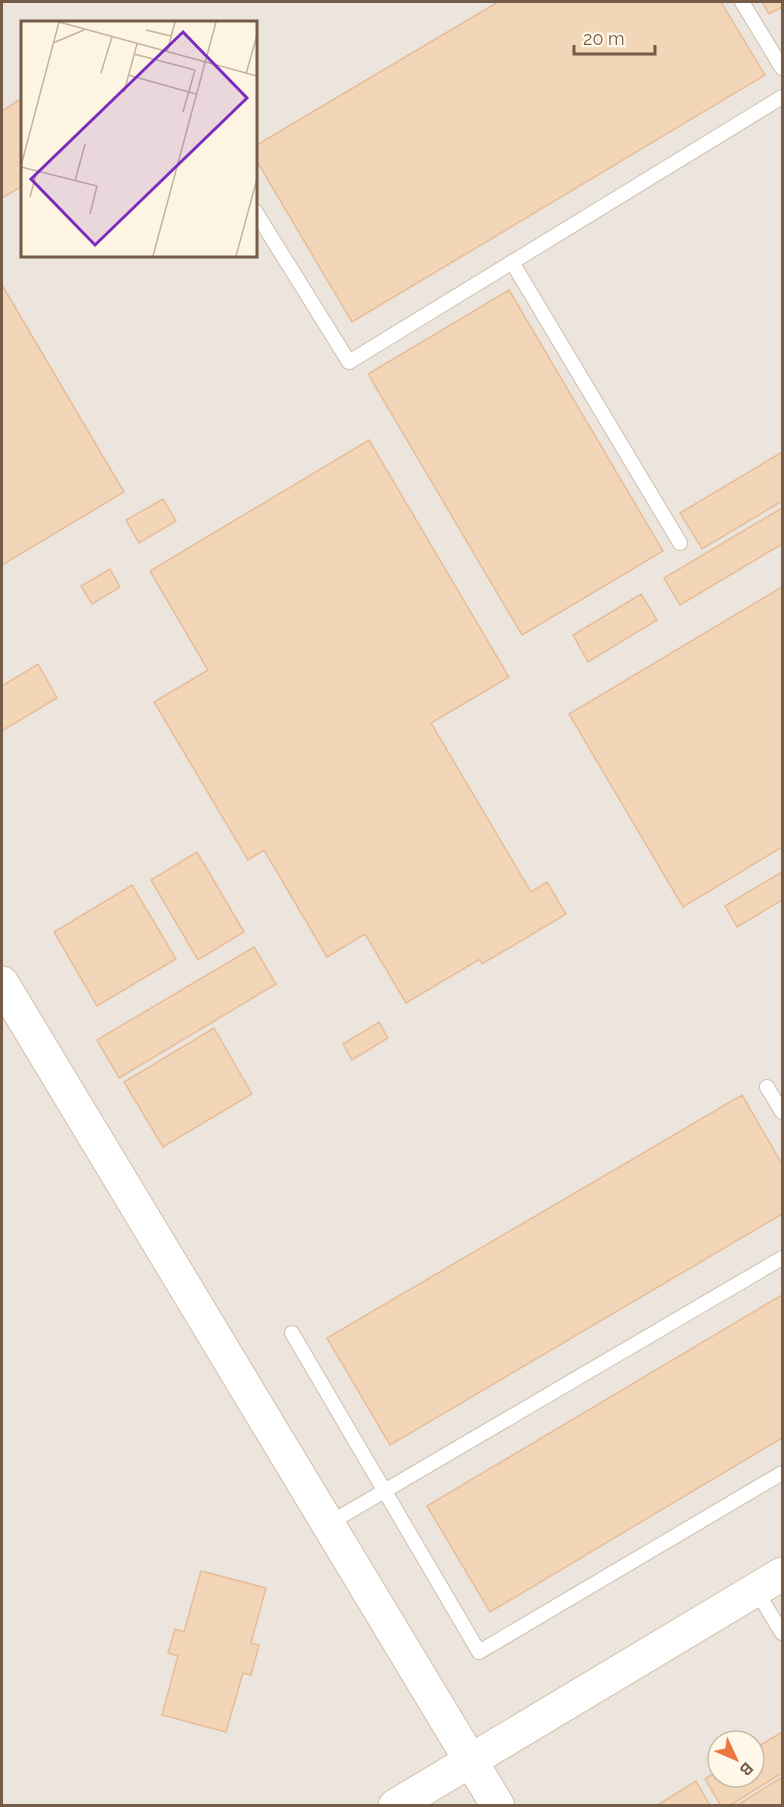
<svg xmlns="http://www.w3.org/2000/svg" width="784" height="1807" viewBox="0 0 784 1807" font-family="Raleway,sans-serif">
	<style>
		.industrial { fill: #ebe5dd; fill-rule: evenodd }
		.building { fill: #f3d5b8; stroke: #e6bd98; stroke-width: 1.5 }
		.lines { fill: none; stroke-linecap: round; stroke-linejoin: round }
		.lane-casing { stroke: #d0bfab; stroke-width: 16 }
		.secondary-casing { stroke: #d3bfa8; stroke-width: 35 }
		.lane { stroke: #fff; stroke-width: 14 }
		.secondary { stroke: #fff; stroke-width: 33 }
		.inset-road { fill: none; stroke: #c3b39f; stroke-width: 1.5 }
		.view { fill: #7b2cbf; fill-opacity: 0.15; stroke: #7b2cbf; stroke-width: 3 }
		.inset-edge { fill: none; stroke: #755c48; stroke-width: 3 }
	</style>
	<rect width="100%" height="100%" fill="#fdf5e1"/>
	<path class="industrial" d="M2,2H782V1805H2ZM22,22H255V255H22ZM718,1741H754V1777H718Z"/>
	<path class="building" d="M498,2H721L765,75L352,322L255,158V146Z
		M762,2H782V7L769,14Z
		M22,98V186L2,198V111Z
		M2,285L124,492L2,565Z
		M509,290L663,551L522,635L368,374Z
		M369,440L509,677L431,723L531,892L547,882L566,914L482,964L480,959L406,1003L365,934L327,957L264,850L248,860L154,702L208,670L150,571Z
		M782,452V501L702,549L680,513Z
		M163,499L176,521L139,543L126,520Z
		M782,508V544L680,605L664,578Z
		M110,569L120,587L92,604L81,586Z
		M782,587V847L683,907L569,714Z
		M641,594L657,620L588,662L573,635Z
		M38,664L57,698L2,731V686Z
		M197,852L244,932L198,960L151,880Z
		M782,872V900L737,927L725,906Z
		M132,885L176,959L97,1006L54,932Z
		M254,947L276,984L119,1078L97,1040Z
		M379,1022L388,1038L352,1060L343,1044Z
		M214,1028L252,1094L163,1147L124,1082Z
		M742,1095L782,1164V1214L390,1445L327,1338Z
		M782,1295V1438L490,1612L427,1506Z
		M201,1571L266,1588L251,1643L259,1645L251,1675L243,1673L226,1732L162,1715L178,1656L168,1653L175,1629L184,1632Z
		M782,1732V1773L729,1806H721L705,1779L718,1770V1777H754V1749Z
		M782,1777V1806H736Z
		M696,1781L710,1806H656Z"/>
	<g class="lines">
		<g class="lane-casing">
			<path id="lane" d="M742,2L782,68
				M255,211L349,362L782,97
				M512,262L680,543
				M767,1087L782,1112
				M292,1333L479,1652L782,1473
				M328,1524L782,1258
				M756,1590L782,1633"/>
		</g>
		<g class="secondary-casing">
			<path id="secondary" d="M2,983L498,1806
				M395,1806L782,1574"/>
		</g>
		<use href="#lane" class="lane"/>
		<use href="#secondary" class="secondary"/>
	</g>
	<g transform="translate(21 21)">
		<rect width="236" height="236" fill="#fdf5e1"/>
		<path class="inset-road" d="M38,1L236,55M125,9L150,15M32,22L63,9M146,31L154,1M113,33L174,49L162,91M80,52L91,16M225,53L236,14M107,54L175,73M103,71L116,23M0,145L38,1M0,146L76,165L69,193M54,160L64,123M9,176L16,150M132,235L195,1M215,235L236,158"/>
		<path class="view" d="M162,11L226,77L74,224L10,158Z"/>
		<rect width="236" height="236" class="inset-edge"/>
	</g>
	<rect width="784" height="1807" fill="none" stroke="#755c48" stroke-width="6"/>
	<g transform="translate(736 1759) rotate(134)"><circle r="28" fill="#fff8e8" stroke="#c8baa8" stroke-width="1.5"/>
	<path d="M0-4.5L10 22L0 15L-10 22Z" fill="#eb7743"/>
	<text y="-9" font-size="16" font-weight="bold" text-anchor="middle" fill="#755c48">B</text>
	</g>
	<path d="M574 45v9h81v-9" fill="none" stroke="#755c48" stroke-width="3"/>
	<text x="583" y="45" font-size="18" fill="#755c48" stroke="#fff8e8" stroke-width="4.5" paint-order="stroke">20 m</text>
</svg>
